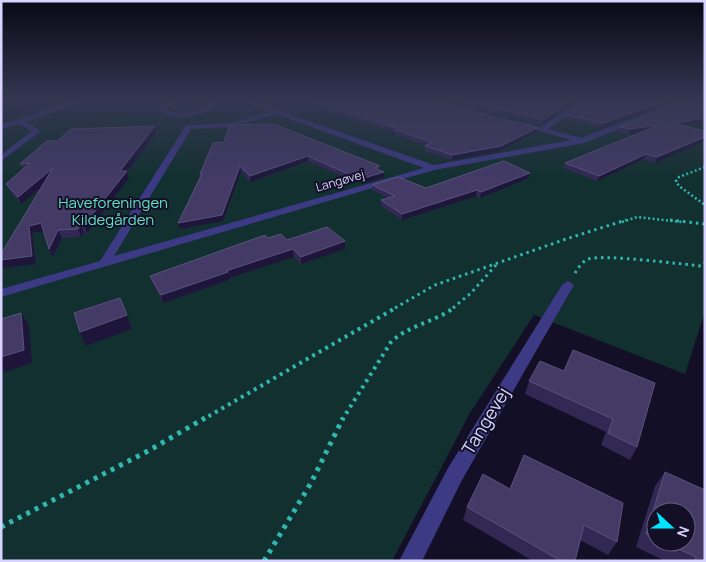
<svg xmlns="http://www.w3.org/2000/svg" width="706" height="562" viewBox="0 0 706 562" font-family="Manrope,sans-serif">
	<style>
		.green { fill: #12302f }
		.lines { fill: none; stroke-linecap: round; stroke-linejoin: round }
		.stream { fill: #0c2248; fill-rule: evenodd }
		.path-far3 { stroke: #2fb8b0; stroke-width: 2.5; stroke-dasharray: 2 2.5; stroke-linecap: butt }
		.path-far2 { stroke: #2fb8b0; stroke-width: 3; stroke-dasharray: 2.5 4; stroke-linecap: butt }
		.path-far1 { stroke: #2fb8b0; stroke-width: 4; stroke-dasharray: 3 4.5; stroke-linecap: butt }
		.path { stroke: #2fb8b0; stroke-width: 5; stroke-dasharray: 4 5.5; stroke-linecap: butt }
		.service { fill: #3d3a85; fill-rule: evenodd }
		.minor { fill: #3d3a85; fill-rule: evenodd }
		.wall { fill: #312854; fill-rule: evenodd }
		.shaded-wall { fill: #1d163a }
		.building { fill: #433a66; stroke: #5a527e }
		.labels { text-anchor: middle; stroke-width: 4; stroke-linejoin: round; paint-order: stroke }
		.far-street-label { font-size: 12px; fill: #d9d4ff; stroke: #130f26 }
		.park-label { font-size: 15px; fill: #5fe0c0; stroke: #130f26 }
		.near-street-label { font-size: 18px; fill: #d9d4ff; stroke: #130f26 }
	</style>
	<rect width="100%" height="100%" fill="#130f26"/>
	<path class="green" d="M1,101H39L1,114Z
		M59,101H705V311L685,374L534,315L470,413L392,561H1V119Z"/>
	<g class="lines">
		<path class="stream" d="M44,101H50L1,117V115Z"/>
		<path class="path-far3" d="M705,167L679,177L676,181L679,186L705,205
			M622,222L637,217L682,222"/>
		<path class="path-far2" d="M670,220L705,224
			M575,273C578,268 582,262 588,259C603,254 680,264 701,266L705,263
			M395,308L435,285L566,239L626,220
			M453,308L471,293L496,265"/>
		<path class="path-far1" d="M202,420L397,307
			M342,420L391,342C409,325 435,322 455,307"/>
		<path class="path" d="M1,527L148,451L205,418
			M264,561L311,483L343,418"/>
		<path class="service" d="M75,101H85L25,122L41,131L1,161V155L32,131L19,124L1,129V125Z
			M168,101H177L165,109C178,117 195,112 208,107L210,104L207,101H214L216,104L213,109C196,116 173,123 158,109Z
			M243,101H252L434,165L571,140L517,124L521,122L541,127L580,101H587L548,129L581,138L681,101H690L584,143L434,170L1,297V289L100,261L186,125L230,123L270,112ZM276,114L424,168L114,256L191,129L230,127Z"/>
		<path class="minor" d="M568,281L574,285L462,480L422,561H399L448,468L562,285Z"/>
	</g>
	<path class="wall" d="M304,101H437L537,128L536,132L500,151L452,160L424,151L425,146L426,145L395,135V133L304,103Z
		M447,101H576L542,125Z
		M585,101H675L603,128L564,119L565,115Z
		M230,125L380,170L384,172V177L364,183V178L355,182L308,161L250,182L241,171L223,221L180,229L178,223L200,176V174L224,142Z
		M155,126L156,133L127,172L129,178L87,233H84L81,237L62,238L53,257L49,249L44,231L32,233L36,264L2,268L1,266V254L42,187L21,204L10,191L6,184L23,170L20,164L57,141Z
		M684,126L655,163L644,159L597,181L563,168L565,163L642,132L628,134L618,132L620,127Z
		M529,178L480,198L476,196L402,220L381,206V200L388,198L372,190V185L426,188Z
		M268,238L287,240L345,241V249L301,264L294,257L229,278V280L163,303L153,284L150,276Z
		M564,371L655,383L637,447L630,460L601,445L606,432L525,394L529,381Z
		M524,455L617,542L608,555L580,540L575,561H533L463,520L467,507L510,489Z
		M665,472L705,561H665L636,547L655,486ZM656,512L686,542H656Z"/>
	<path class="shaded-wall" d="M571,101H576L542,125L543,120Z
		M665,101H675L603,128L604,123Z
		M705,118V122L672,127L673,123Z
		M659,125L658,130L628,134L630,129Z
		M155,126L156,133L127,172L129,178L87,233L84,225L120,171Z
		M537,128L536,132L500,151L452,160V155Z
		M705,137V141L655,163L657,157Z
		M646,154L644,159L597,181L599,176Z
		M308,156V161L250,182V176Z
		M240,166L241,171L223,221L180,229L178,223Z
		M53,168L56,175L21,204L18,197Z
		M366,172H384V177L364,183V178L355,182V177Z
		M530,173L529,178L480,198L481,192Z
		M477,190L476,196L402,220V214Z
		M41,223L45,231L32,233L36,264L2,268L1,266V260L29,226Z
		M81,225L84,233L81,237L78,229Z
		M58,230L62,238L53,257L49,249Z
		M345,241V249L301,264V257Z
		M293,249L294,257L229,278V280L163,303L161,295L226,271Z
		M21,313L29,326L32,363L5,372L1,367V357Z
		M127,315L132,329L86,346L80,332Z"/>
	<path class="building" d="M311,101H437L537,128L501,146L452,155L425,146L432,142L395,130L396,128Z
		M465,101H571L543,120Z
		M585,101H665L604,123L565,115Z
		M686,101H705V118L673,123L705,131V137L657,157L646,154L599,176L565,163L659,125L630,129L620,127Z
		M274,124L380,166L375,168L384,172L364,178L366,172L355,177L308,156L250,176L240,166L222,215L178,223L202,174H200L213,143L224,142L230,125Z
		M155,126L120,171H127L84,225H81L78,229L58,230L49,249L41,223L29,226L32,256L1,260V254L53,168L18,197L6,184L30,163L20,164L47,141H57L71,129Z
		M504,161L530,173L481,192L477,190L402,214L381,200L395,196L372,185L398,177L426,188Z
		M327,227L345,241L301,257L293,249L226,271L228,272L161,295L150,276L265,235L268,238L281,234L287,240Z
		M120,298L127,315L80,332L74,313Z
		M21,313L24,350L1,357V319Z
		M573,350L655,383L637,447L608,433L613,419L529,381L540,361L564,371Z
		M524,455L623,503L617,542L584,525L575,561H561L467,507L483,474L510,489Z
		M665,472L705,490V561H695L696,557L663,542H686V512H656V539L646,534Z"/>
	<linearGradient id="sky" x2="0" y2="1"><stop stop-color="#0a0815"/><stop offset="0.56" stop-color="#333752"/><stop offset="1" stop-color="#333752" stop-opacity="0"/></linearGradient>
	<rect width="706" height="180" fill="url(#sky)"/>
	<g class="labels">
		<g class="far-street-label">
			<text transform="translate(340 181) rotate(-16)" y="4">Langøvej</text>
		</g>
		<g class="park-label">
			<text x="113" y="208">Haveforeningen<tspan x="113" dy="17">Kildegården</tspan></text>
		</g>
		<g class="near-street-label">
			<text transform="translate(486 421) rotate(-59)" y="6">Tangevej</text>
		</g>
	</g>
	<rect width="706" height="562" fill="none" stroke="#d9d4ff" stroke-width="5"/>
	<g transform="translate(671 527) rotate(111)"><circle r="24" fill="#130f26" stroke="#625e7d"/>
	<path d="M0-4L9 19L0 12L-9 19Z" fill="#00e5ff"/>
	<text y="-8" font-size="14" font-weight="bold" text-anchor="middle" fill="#d9d4ff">N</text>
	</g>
</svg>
